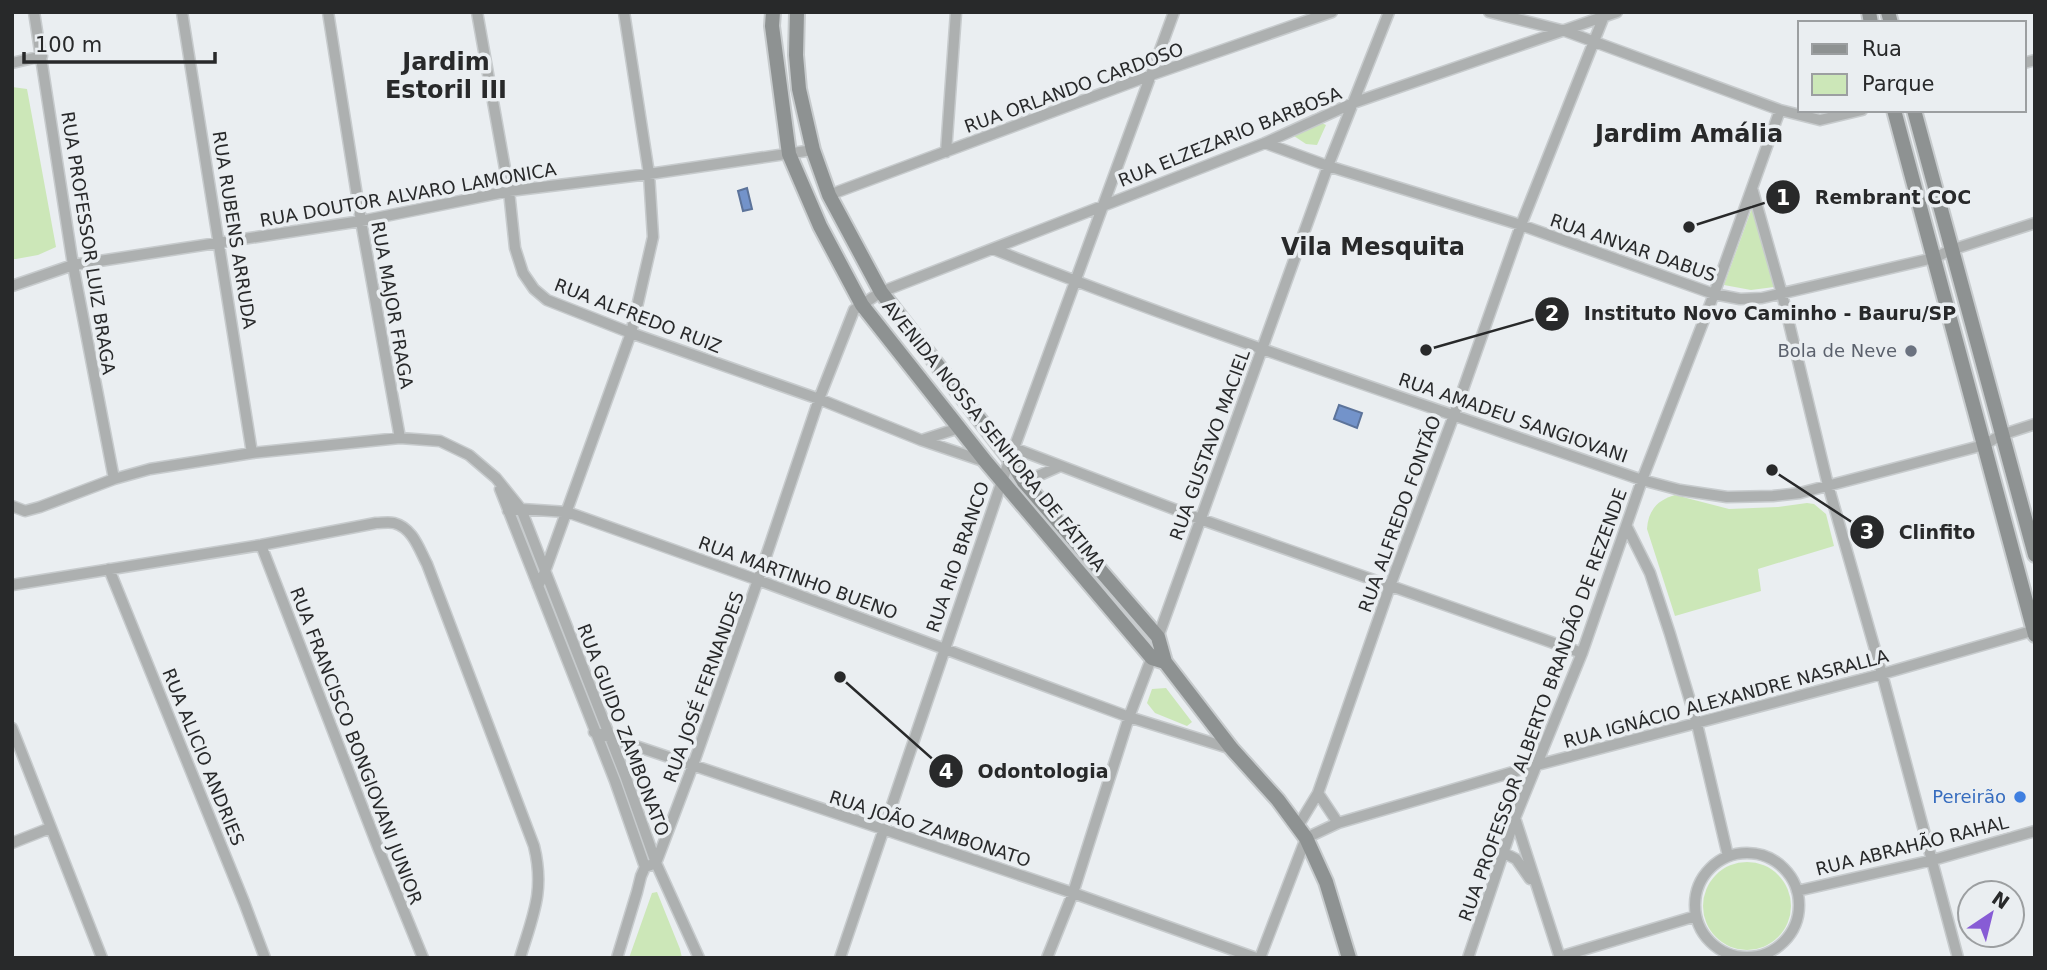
<svg xmlns="http://www.w3.org/2000/svg" width="2047" height="970" viewBox="0 0 2047 970" font-family="'DejaVu Sans',sans-serif">
	<style>
		.green { fill: #cce7b8 }
		.water { fill: #7393ca; stroke: #5c739a; stroke-width: 2 }
		.lines { fill: none; stroke-linecap: round; stroke-linejoin: round }
		.street-casing { stroke: #c7cbcd; stroke-width: 13 }
		.secondary-casing { stroke: #c7cbcd; stroke-width: 18 }
		.street { stroke: #adb0b0; stroke-width: 10 }
		.secondary { stroke: #8e9292; stroke-width: 14 }
		.worship-dot { fill: #6b7280; stroke: #eaeef1; stroke-width: 2.5 }
		.shop-dot { fill: #3f7fe0; stroke: #eaeef1; stroke-width: 2.5 }
		.labels { text-anchor: middle; stroke-width: 7; stroke-linejoin: round; paint-order: stroke }
		.street-label { font-size: 18px; fill: #28292a; stroke: #eaeef1 }
		.worship-label { font-size: 18px; fill: #5b616d; stroke: #eaeef1; text-anchor: end }
		.shop-label { font-size: 18px; fill: #366cbe; stroke: #eaeef1; text-anchor: end }
		.district-label { font-size: 24px; font-weight: bold; fill: #28292a; stroke: #eaeef1 }
		.leader { fill: none; stroke: #28292a; stroke-width: 2.5 }
		.callout-dot { fill: #28292a; stroke: #eaeef1; stroke-width: 2.5 }
		.mark-label { font-size: 21px; text-anchor: middle; font-weight: bold; fill: #fff }
		.callout-label { font-size: 19px; text-anchor: middle; font-weight: bold; fill: #28292a; stroke: #eaeef1; stroke-width: 7; stroke-linejoin: round; paint-order: stroke }
	</style>
	<rect width="100%" height="100%" fill="#eaeef1"/>
	<path class="green" d="M12,87L27,89L56,247L38,255L16,259H12Z
		M1320,122L1326,125L1317,145L1306,144L1294,136Z
		M1752,208L1774,287L1751,290L1724,285Z
		M1675,495L1729,509L1778,507L1807,503L1814,504L1826,514L1834,546L1758,569L1761,591L1675,616L1647,529C1648,511 1657,500 1675,495Z
		M1166,688L1192,722L1187,726L1155,713L1147,703L1152,689Z
		M1703 906a44 44 0 1 1 88 0a44 44 0 1 1-88 0Z
		M657,892L680,949L682,958H629L652,893Z"/>
	<path class="water" d="M747,188L752,209L743,211L738,191Z
		M1339,405L1362,413L1357,428L1334,419Z"/>
	<g class="lines">
		<g class="street-casing">
			<path id="street" d="M34,12L73,265L114,479
				M182,12L252,453
				M328,12L361,221L400,438
				M477,12L509,191L515,248L523,273L534,289L547,300L631,333L819,399L921,440L986,462
				M1489,12L1565,31L1780,110L1820,120L1862,110
				M12,63L42,56
				M2024,63L2035,60
				M1265,143L1328,166L1521,225L1714,294L1740,299L1762,298L1934,258L1951,250L2035,223
				M946,152L956,12
				M1752,188L1782,294L1828,485L1882,674L1958,958
				M829,195L1151,75L1332,12
				M993,249C1206,333 1425,405 1642,480L1680,490L1727,497L1773,496L1800,493L1984,445L2001,435L2035,424
				M12,286L73,265L361,221L509,191L649,174L813,150
				M922,440L959,428
				M1014,448L1200,519L1582,653
				M1024,482L1058,467
				M500,489L615,781L645,867
				M12,506L25,511L40,507L114,479L150,469L252,453L400,438L440,441L469,455L496,478L521,509L626,778L656,863L699,958
				M508,511L521,509L567,512L758,580L1129,717L1232,749
				M1627,527L1650,573L1670,634L1697,724L1728,856
				M261,545L379,850L423,958
				M109,569L244,902L265,958
				M12,585L261,545L376,523C381,523 389,522 394,523C413,528 419,549 427,564L534,846C545,891 533,915 520,958
				M538,586L544,574L631,333L653,237L649,174L624,12
				M1157,640L1328,166L1389,12
				M12,728L102,958
				M594,732L1073,893L1256,958
				M1318,793L1338,823
				M1515,818L1560,958
				M1298,826L1318,793L1390,586L1454,415L1521,225L1604,16
				M12,843L50,828
				M1504,853L1516,859L1530,879
				M1695 905a52 52 0 1 1 104 0a52 52 0 1 1-104 0Z
				M1797,891L1933,860L2035,831
				M1559,957L1696,916
				M617,958L637,892L641,876L645,867L656,863L693,765L758,580L819,399L854,310L881,292L1265,143L1353,103L1617,12
				M840,958L1002,481L1174,12
				M1047,958L1073,893L1129,717L1153,654
				M1260,958L1306,838L1338,823L1537,765L1882,674L2035,630
				M1468,958L1515,818L1582,653L1642,480L1714,294L1780,110"/>
		</g>
		<g class="secondary-casing">
			<path id="secondary" d="M773,12L772,26L789,154L820,226L862,305L986,462L1152,658L1165,662
				M797,12L796,55L799,89L813,150L829,195L881,292L1010,459L1024,482L1158,637L1165,662L1232,749L1278,800L1306,838L1326,882L1349,958
				M1869,12L1871,23
				M1888,12L1891,23
				M1894,110L2035,635
				M1914,110L2035,555"/>
		</g>
		<use href="#street" class="street"/>
		<use href="#secondary" class="secondary"/>
	</g>
	<circle class="worship-dot" cx="1911" cy="351" r="7"/>
	<circle class="shop-dot" cx="2020" cy="797" r="7"/>
	<g class="labels">
		<g class="street-label">
			<text transform="translate(1074 88) rotate(-20)" y="6">RUA ORLANDO CARDOSO</text>
			<text transform="translate(1230 137) rotate(-22)" y="6">RUA ELZEZARIO BARBOSA</text>
			<text transform="translate(408 195) rotate(-10)" y="6">RUA DOUTOR ALVARO LAMONICA</text>
			<text transform="translate(234 230) rotate(81)" y="6">RUA RUBENS ARRUDA</text>
			<text transform="translate(88 243) rotate(81)" y="6">RUA PROFESSOR LUIZ BRAGA</text>
			<text transform="translate(1633 248) rotate(19)" y="6">RUA ANVAR DABUS</text>
			<text transform="translate(392 305) rotate(80)" y="6">RUA MAJOR FRAGA</text>
			<text transform="translate(638 316) rotate(21)" y="6">RUA ALFREDO RUIZ</text>
			<text transform="translate(1513 418) rotate(19)" y="6">RUA AMADEU SANGIOVANI</text>
			<text transform="translate(994 436) rotate(51)" y="6">AVENIDA NOSSA SENHORA DE FÁTIMA</text>
			<text transform="translate(1210 445) rotate(-70)" y="6">RUA GUSTAVO MACIEL</text>
			<text transform="translate(1400 514) rotate(-70)" y="6">RUA ALFREDO FONTÃO</text>
			<text transform="translate(958 557) rotate(-71)" y="6">RUA RIO BRANCO</text>
			<text transform="translate(798 578) rotate(20)" y="6">RUA MARTINHO BUENO</text>
			<text transform="translate(704 687) rotate(-70)" y="6">RUA JOSÉ FERNANDES</text>
			<text transform="translate(1726 699) rotate(-15)" y="6">RUA IGNÁCIO ALEXANDRE NASRALLA</text>
			<text transform="translate(1543 705) rotate(-70)" y="6">RUA PROFESSOR ALBERTO BRANDÃO DE REZENDE</text>
			<text transform="translate(623 730) rotate(69)" y="6">RUA GUIDO ZAMBONATO</text>
			<text transform="translate(356 746) rotate(69)" y="6">RUA FRANCISCO BONGIOVANI JUNIOR</text>
			<text transform="translate(203 757) rotate(68)" y="6">RUA ALICIO ANDRIES</text>
			<text transform="translate(930 829) rotate(18)" y="6">RUA JOÃO ZAMBONATO</text>
			<text transform="translate(1912 846) rotate(-14)" y="6">RUA ABRAHÃO RAHAL</text>
		</g>
		<g class="worship-label">
			<text x="1897" y="357">Bola de Neve</text>
		</g>
		<g class="shop-label">
			<text x="2006" y="803">Pereirão</text>
		</g>
		<g class="district-label">
			<text x="446" y="70">Jardim<tspan x="446" dy="28">Estoril III</tspan></text>
			<text x="1689" y="142">Jardim Amália</text>
			<text x="1373" y="255">Vila Mesquita</text>
		</g>
	</g>
	<path class="leader" d="M1689 227L1783 197M1426 350L1552 314M1772 470L1867 532M840 677L946 771"/>
	<g class="callout-dot">
		<circle cx="1689" cy="227" r="7"/>
		<circle cx="1426" cy="350" r="7"/>
		<circle cx="1772" cy="470" r="7"/>
		<circle cx="840" cy="677" r="7"/>
		<circle cx="1783" cy="197" r="18"/>
		<circle cx="1552" cy="314" r="18"/>
		<circle cx="1867" cy="532" r="18"/>
		<circle cx="946" cy="771" r="18"/>
	</g>
	<g class="mark-label">
		<text x="1783" y="205">1</text>
		<text x="1552" y="321">2</text>
		<text x="1867" y="539">3</text>
		<text x="946" y="779">4</text>
	</g>
	<g class="callout-label">
		<text x="1893" y="204">Rembrant COC</text>
		<text x="1770" y="320">Instituto Novo Caminho - Bauru/SP</text>
		<text x="1937" y="539">Clinfito</text>
		<text x="1043" y="778">Odontologia</text>
	</g>
	<rect width="2047" height="970" fill="none" stroke="#28292a" stroke-width="28"/>
	<rect x="1798" y="21" width="228" height="91" fill="#eaeef1" stroke="#9c9fa1" stroke-width="2"/>
	<rect x="1812" y="44" width="35" height="10" fill="#8e9292" stroke="#9c9fa1" stroke-width="2"/>
	<text x="1862" y="56" font-size="21" fill="#28292a">Rua</text>
	<rect x="1812" y="74" width="35" height="21" fill="#cce7b8" stroke="#9c9fa1" stroke-width="2"/>
	<text x="1862" y="91" font-size="21" fill="#28292a">Parque</text>
	<g transform="translate(1991 914) rotate(35)"><circle r="33" fill="#eaeef1" stroke="#9c9fa1" stroke-width="2"/>
	<path d="M0-5L12 26L0 18L-12 26Z" fill="#875cd5"/>
	<text y="-10" font-size="19" font-weight="bold" text-anchor="middle" fill="#28292a">N</text>
	</g>
	<path d="M24 52v10h191v-10" fill="none" stroke="#28292a" stroke-width="3.5"/>
	<text x="35" y="52" font-size="21" fill="#28292a" stroke="#eaeef1" stroke-width="5" paint-order="stroke">100 m</text>
</svg>
